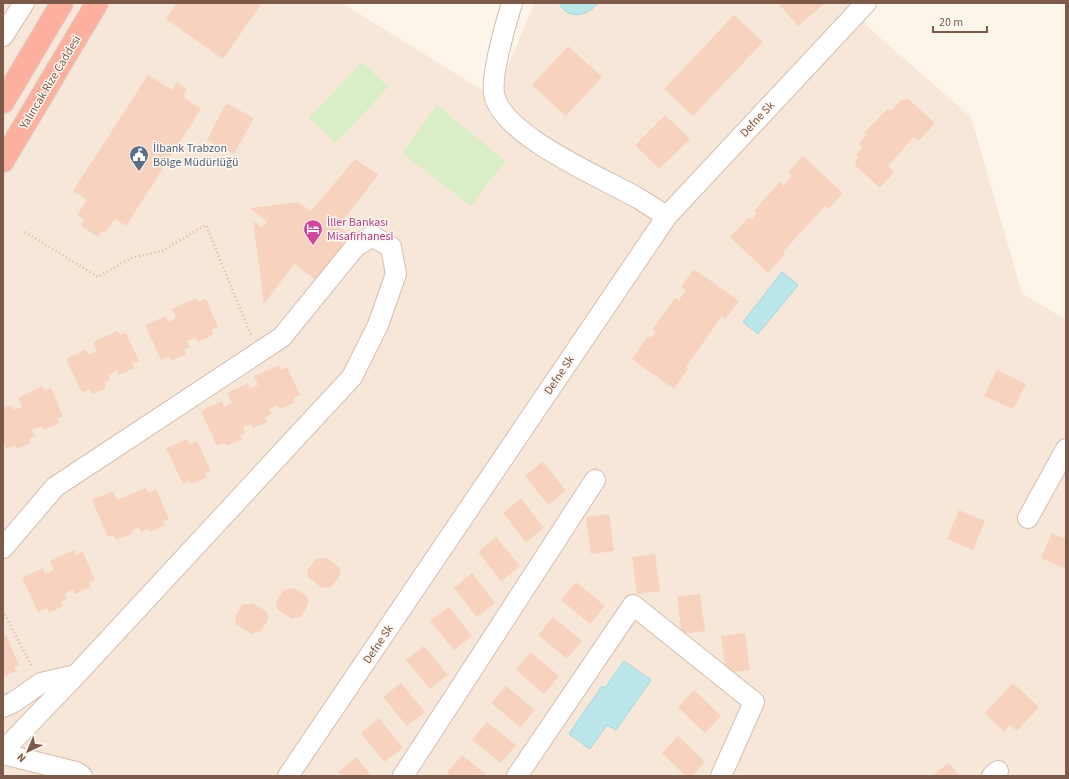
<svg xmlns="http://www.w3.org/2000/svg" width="1069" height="779" viewBox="0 0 1069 779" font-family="'Source Sans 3',sans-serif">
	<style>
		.residential { fill: #f7e7d8 }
		.green { fill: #d9eec6 }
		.water { fill: #bce7ea; stroke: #a1d7dd }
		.building { fill: #f6d2bf }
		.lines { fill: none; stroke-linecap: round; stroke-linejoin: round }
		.minor-casing { stroke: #d5beb1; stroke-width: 22 }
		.highway-casing { stroke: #dbd1cc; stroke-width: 24 }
		.path { stroke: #dcb5a1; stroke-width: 2.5; stroke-dasharray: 1 3; stroke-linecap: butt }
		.minor { stroke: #fff; stroke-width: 20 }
		.highway { stroke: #fcb09d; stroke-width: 22 }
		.labels { text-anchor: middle; stroke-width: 3; stroke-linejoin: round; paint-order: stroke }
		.street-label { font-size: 12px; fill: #7d594a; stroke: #fff9f2 }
		.service-label { font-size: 12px; fill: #4e5e75; stroke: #fff9f2; text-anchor: start }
		.hotel-label { font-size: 12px; fill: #b23c85; stroke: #fff9f2; text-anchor: start }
	</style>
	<rect width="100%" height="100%" fill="#fef5ea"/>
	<path class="residential" d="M3,3H342L495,98L534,3H855L869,28L971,117L1022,293L1066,320V776H3Z"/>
	<path class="green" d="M362,62L388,87L336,143L309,118Z
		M437,105L505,161L471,206L402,153Z"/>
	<path class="water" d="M559,3H598C588,16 568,21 559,3Z
		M782,272L798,285L758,334L743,322Z
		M624,661L651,680L616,730L607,725L590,749L569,734L602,686L605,688Z"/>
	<path class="building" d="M177,3H260L261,4L223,59L166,19Z
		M778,3H825L798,26Z
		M734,15L763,42L693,116L664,89Z
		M568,46L602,77L566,116L532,85Z
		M148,75L172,90L177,82L187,89L183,97L201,109L126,226L115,219L105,233L102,231L98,237L81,226L85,220L77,215L87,200L73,191Z
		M908,99L935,123L919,141L914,137L888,166L894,172L880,188L856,166L855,161L859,157L856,155L863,147L859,144L866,135L864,133L887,109L891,111L901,100Z
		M226,103L254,118L234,154L207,140Z
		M665,115L690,139L659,169L635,145Z
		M803,156L843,193L828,209L825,206L783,252L785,254L768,273L730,237L749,217L752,220L757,214L754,211L780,182L784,185L792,176L788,172Z
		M355,159L378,175L338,227L346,232L342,246L316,280L294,264L264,304L253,220L262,228L267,221L250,208L298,202L311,211Z
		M694,269L739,301L725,319L722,316L686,367L688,369L674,389L632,359L648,336L651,338L656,332L652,330L675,298L679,300L686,290L681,287Z
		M197,298L199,302L206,299L218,327L212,330L213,335L198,342L196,337L187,341L190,347L184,350L186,354L171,361L169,356L161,360L145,325L166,316L168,322L176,318L172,309Z
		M118,331L120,335L126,333L139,361L132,364L134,368L119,375L117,370L108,375L110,380L104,383L106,388L92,394L90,389L82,393L66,359L86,349L89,355L97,351L93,342Z
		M279,365L281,370L287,367L300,395L293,398L295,402L280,409L278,405L269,409L272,414L265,417L267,422L253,428L251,424L243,427L245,433L240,436L242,439L226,446L225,443L217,446L201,411L222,401L224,407L232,403L227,393L248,383L250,389L258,385L254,376Z
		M997,370L1026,384L1013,409L984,396Z
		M42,386L44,391L51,388L63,416L57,419L59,423L44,430L42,426L32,430L35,436L29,439L31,443L17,449L15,445L6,449L3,441V408L11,405L14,410L22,407L18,398Z
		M187,439L190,444L197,441L211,471L205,473L207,477L191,484L190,480L183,484L166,448Z
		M543,461L566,491L548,505L525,476Z
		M146,488L148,493L156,489L169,519L163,522L165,525L150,532L148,529L141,532L139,527L132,530L133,533L116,540L114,535L108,537L92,500L113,491L117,500Z
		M521,498L544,528L526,542L503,513Z
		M959,510L985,521L973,550L947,539Z
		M609,514L614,551L591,554L586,517Z
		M1052,533L1066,539V569L1041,558Z
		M496,537L520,566L501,581L478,552Z
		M74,550L76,555L83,552L95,580L89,582L91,587L75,594L73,589L64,594L67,599L61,602L63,606L49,613L47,608L38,612L22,578L43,568L45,574L54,570L50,561Z
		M655,554L660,591L637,594L632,557Z
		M327,558L340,568V576L331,587L322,588L308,577L307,570L316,559Z
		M472,573L495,603L477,617L454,588Z
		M576,582L605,606L590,624L561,600Z
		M294,588L308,597V605L301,616L292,619L277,609L276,602L283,590Z
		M700,594L705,631L682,634L677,597Z
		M253,603L267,612L268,620L261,631L252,634L236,624L235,617L242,605Z
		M449,607L472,636L454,650L430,621Z
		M553,617L582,641L567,659L538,635Z
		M745,633L750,670L726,673L721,636Z
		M6,635L19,665L14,667L16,671L3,677V636Z
		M424,646L448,675L430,689L406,660Z
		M530,652L559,676L544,694L516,670Z
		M401,683L425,712L407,726L383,697Z
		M1013,683L1039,707L1017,731L1010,725L1004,732L985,713Z
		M506,686L535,710L520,727L491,703Z
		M694,690L721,716L705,733L678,707Z
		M379,718L403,748L384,762L361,733Z
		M487,722L516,745L501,763L472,740Z
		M678,736L705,762L692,776H686L662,753Z
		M462,755L488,776H451L447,773Z
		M356,757L371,776H341L338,772Z
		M948,763L960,776H932Z"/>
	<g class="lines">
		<g class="minor-casing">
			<path id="minor" d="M512,3C506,23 491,74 494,93C499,134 602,178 636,197C646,203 656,210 667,216
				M3,36L24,3
				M1028,518L1066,449
				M3,548L55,487L282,337L355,247L372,236L391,247L396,274L378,325L352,377L76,675L3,751
				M3,707L14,702L41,683L76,675
				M3,754L76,772L82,776
				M288,776L667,216L866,3
				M403,776L595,480
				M517,776L633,605L754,702L721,776
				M992,776L998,771"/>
		</g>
		<g class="highway-casing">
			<path id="highway" d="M3,102L62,3
				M3,161L97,3"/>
		</g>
		<path class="path" d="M25,232L98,277L131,258L162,251L206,225L251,335
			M3,611L32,667"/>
		<use href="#minor" class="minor"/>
		<use href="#highway" class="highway"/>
	</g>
	<defs>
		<g id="civic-pin" transform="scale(1)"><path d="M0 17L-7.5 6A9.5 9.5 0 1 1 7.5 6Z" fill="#5c6f8a" stroke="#fff9f2"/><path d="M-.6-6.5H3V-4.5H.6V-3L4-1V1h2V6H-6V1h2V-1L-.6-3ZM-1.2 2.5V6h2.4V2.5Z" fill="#fff"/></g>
		<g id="hotel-pin" transform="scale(1)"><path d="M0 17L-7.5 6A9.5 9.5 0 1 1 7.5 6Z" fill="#d1479c" stroke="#fff9f2"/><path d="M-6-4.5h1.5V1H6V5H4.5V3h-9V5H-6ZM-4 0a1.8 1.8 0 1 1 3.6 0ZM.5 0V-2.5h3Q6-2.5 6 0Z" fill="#fff"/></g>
	</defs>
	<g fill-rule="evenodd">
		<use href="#civic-pin" x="139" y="155"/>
		<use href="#hotel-pin" x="313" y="229"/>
	</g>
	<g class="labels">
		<g class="street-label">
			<text transform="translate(50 82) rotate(-59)" y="4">Yalıncak Rize Caddesi</text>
			<text transform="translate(757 119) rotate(-47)" y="4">Defne Sk</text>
			<text transform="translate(559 375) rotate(-56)" y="4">Defne Sk</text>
			<text transform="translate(378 644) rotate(-56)" y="4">Defne Sk</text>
		</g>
		<g class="service-label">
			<text x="153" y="152">İlbank Trabzon<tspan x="153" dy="14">Bölge Müdürlüğü</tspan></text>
		</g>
		<g class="hotel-label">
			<text x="327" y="226">İller Bankası<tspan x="327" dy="14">Misafirhanesi</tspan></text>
		</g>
	</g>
	<rect width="1069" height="779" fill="none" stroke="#7d594a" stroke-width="8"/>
	<g transform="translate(28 751) rotate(224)" stroke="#fff9f2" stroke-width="3" paint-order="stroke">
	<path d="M0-3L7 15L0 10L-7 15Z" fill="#7d594a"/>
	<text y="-6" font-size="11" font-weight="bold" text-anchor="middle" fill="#7d594a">N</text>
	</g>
	<path d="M933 26v6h54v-6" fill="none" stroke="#7d594a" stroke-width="2"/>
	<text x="939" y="26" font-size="12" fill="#7d594a" stroke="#fff9f2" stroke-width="3" paint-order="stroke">20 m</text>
</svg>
